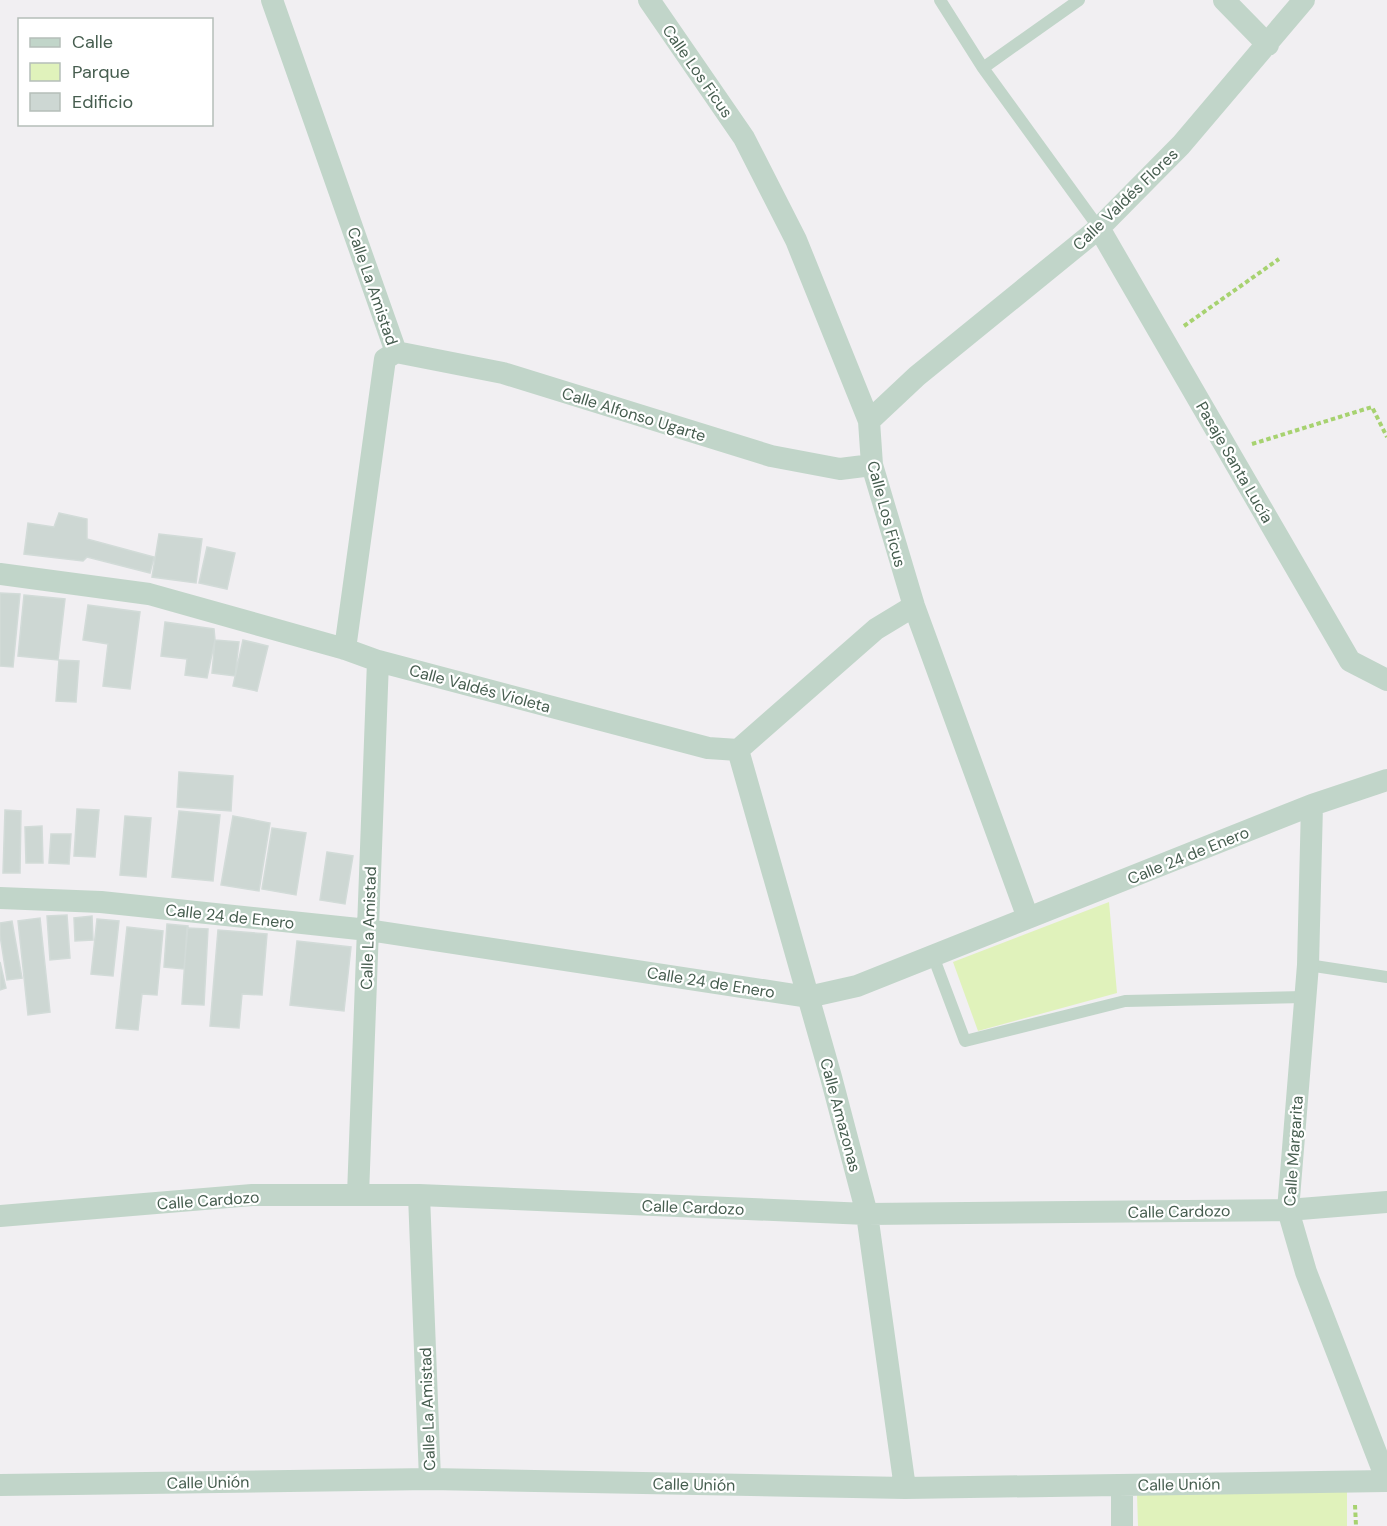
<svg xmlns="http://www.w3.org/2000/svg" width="1387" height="1526" viewBox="0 0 1387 1526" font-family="'DM Sans',sans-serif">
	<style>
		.green { fill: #e0f2bb }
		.building { fill: #cdd7d3; stroke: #d2dbd8; stroke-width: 1.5 }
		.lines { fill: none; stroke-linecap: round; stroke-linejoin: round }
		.path { stroke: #a7d270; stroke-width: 4; stroke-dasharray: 4.5 3; stroke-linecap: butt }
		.service { stroke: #c1d5c9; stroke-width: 12 }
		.minor { stroke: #c1d5c9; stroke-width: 22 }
		.labels { text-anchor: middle; stroke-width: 4.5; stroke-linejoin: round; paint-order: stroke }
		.street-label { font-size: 16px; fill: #465d4f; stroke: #fff }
	</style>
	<rect width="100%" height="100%" fill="#f1eff2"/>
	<path class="green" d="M1109,902L1117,993L978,1031L953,962Z
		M1347,1491V1526H1138L1137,1494Z"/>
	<path class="building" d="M59,513L87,519V539L154,557L150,573L87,557L83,561L24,554L28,523L54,527Z
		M159,534L202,539L196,583L152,577Z
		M207,547L235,553L227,589L199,583Z
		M0,593L20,594L13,667L0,666Z
		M24,595L65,599L58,660L18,656Z
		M88,605L140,612L130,689L103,686L108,644L83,640Z
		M165,622L214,629L215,640L207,678L185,675L187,659L161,656Z
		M215,640L239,642L235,676L212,673Z
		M243,640L268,646L257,691L233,686Z
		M59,660L79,661L76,702L56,701Z
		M179,772L233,776L231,811L177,807Z
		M77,809L99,810L95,857L74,856Z
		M5,810L21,811L20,873H3Z
		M179,811L220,815L213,881L172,877Z
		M125,816L151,818L146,877L120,875Z
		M233,816L270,823L259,891L221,885Z
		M42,826L43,863H26L25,827Z
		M272,828L306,833L296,895L262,889Z
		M51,834H71L69,864L49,863Z
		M327,852L353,856L345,904L320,900Z
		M67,915L70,958L50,960L47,916Z
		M92,916L93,940L75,941L74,918Z
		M40,918L50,1012L28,1015L18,921Z
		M97,919L119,921L113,976L91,974Z
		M12,921L22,978L7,980L0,935V923Z
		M167,924L188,926L184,969L164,967Z
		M127,927L163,931L157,995L142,994L138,1030L116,1028Z
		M187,928L208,929L204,1005L182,1004Z
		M218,930L267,934L262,995L242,994L239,1028L210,1026Z
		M297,941L351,947L344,1011L290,1005Z
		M0,962L6,988L0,990Z"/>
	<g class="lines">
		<path class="path" d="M1184,326L1279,259
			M1252,444L1372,407L1387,437
			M1355,1505L1356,1526"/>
		<path class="service" d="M940,0L983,68L1099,228
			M983,68L1079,0
			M933,956L965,1041L1125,1001L1304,997
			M1308,965L1387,977"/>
		<path class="minor" d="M272,0L396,352
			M649,0L744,138L796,240L869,421L872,465L914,606L1028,918
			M1224,0L1268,45
			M1099,228L1350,661L1387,680
			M396,352L503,373L771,456L840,469L872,465
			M869,421L917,376L1099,228L1181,145L1304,0
			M0,574L149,594L345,649L378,661L708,748L738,750L876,629L914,606
			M345,649L385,359L396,352
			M738,750L831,1077L867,1214L905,1488
			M1312,805L1308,965L1288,1210L1306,1272L1387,1481
			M0,898L101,902L368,930L808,997L857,986L1312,805L1387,780
			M358,1195L378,661
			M419,1195L430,1479
			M0,1216L252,1195H419L867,1214L1288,1210L1387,1202
			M0,1485L430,1479L905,1488L1387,1481
			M1122,1485V1526"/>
	</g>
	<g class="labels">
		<g class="street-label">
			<text transform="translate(698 71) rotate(55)" y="6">Calle Los Ficus</text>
			<text transform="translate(1125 199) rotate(-44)" y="6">Calle Valdés Flores</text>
			<text transform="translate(373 286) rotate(71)" y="6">Calle La Amistad</text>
			<text transform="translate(634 414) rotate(17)" y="6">Calle Alfonso Ugarte</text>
			<text transform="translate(1235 462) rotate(60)" y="6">Pasaje Santa Lucía</text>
			<text transform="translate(887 514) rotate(75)" y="6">Calle Los Ficus</text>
			<text transform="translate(480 688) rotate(15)" y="6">Calle Valdés Violeta</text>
			<text transform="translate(1188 855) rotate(-22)" y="6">Calle 24 de Enero</text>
			<text transform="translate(230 916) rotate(6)" y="6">Calle 24 de Enero</text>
			<text transform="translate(368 928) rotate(-88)" y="6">Calle La Amistad</text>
			<text transform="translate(711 982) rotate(9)" y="6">Calle 24 de Enero</text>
			<text transform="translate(841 1115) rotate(75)" y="6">Calle Amazonas</text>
			<text transform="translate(1293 1151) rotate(-86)" y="6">Calle Margarita</text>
			<text transform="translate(208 1200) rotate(-4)" y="6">Calle Cardozo</text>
			<text transform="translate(693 1207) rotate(2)" y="6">Calle Cardozo</text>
			<text transform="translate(1179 1211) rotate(-1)" y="6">Calle Cardozo</text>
			<text transform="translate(427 1409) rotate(-92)" y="6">Calle La Amistad</text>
			<text transform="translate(208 1482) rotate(-1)" y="6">Calle Unión</text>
			<text transform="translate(694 1484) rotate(1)" y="6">Calle Unión</text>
			<text transform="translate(1179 1484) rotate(-1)" y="6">Calle Unión</text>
		</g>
	</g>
	<rect x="18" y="18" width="195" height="108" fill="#ffffff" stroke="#b5beb9" stroke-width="1.5"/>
	<rect x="30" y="38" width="30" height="9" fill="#c1d5c9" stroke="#b5beb9" stroke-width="1.5"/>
	<text x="72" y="48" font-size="18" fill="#465d4f">Calle</text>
	<rect x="30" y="63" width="30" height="18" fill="#e0f2bb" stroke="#b5beb9" stroke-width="1.5"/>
	<text x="72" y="78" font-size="18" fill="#465d4f">Parque</text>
	<rect x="30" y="93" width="30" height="18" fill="#cdd7d3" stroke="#b5beb9" stroke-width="1.5"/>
	<text x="72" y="108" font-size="18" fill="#465d4f">Edificio</text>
</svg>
